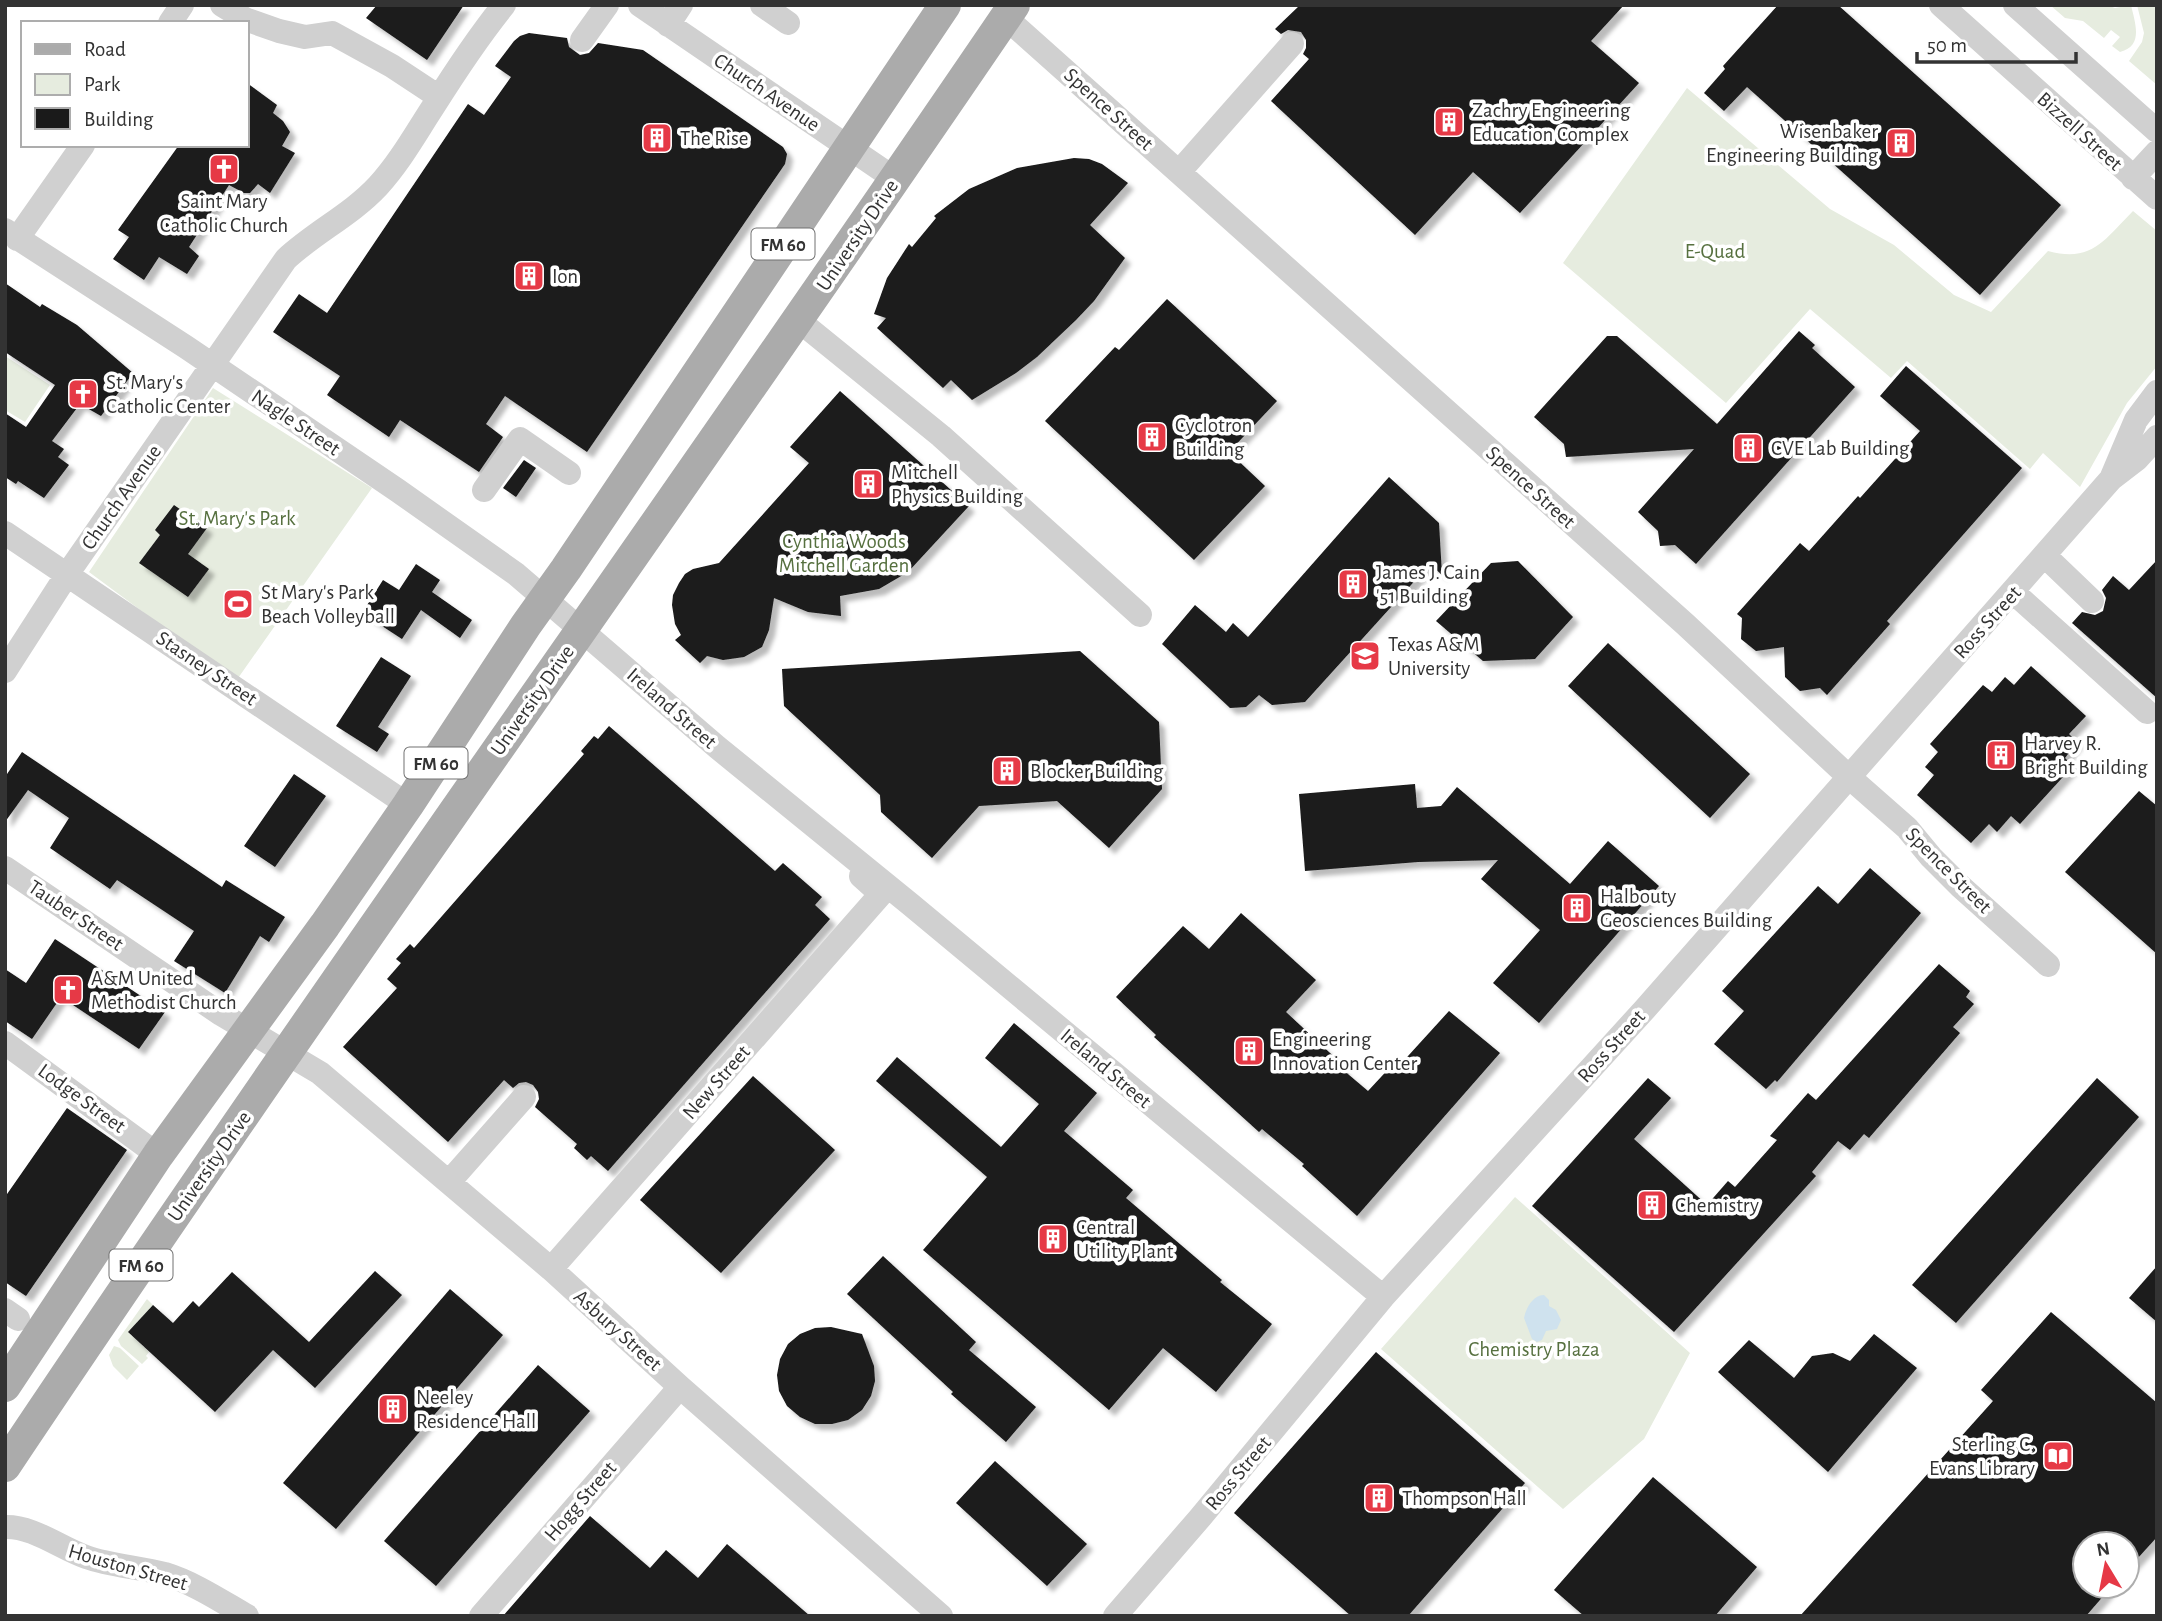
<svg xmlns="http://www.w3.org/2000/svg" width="2162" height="1621" viewBox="0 0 2162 1621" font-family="'Alegreya Sans',sans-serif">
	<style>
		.green { fill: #e6ecdf }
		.water { fill: #cfe2ee }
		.building { fill: #1a1a1a; filter: url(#shadow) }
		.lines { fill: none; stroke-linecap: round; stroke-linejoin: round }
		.minor { stroke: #d0d0d0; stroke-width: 24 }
		.major { stroke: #ababab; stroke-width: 32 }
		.labels { text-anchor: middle; stroke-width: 7; stroke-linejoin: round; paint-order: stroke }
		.shield { fill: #fff; stroke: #707070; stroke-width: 2 }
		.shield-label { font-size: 19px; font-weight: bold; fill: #333 }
		.street-label { font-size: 21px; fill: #333; stroke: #fff }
		.poi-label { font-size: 21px; fill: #333; stroke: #fff; text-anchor: start }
		.park-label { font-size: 21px; fill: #56703f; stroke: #fff }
	</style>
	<defs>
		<filter id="shadow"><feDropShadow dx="6" dy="6" stdDeviation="2" flood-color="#0004"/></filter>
	</defs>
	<rect width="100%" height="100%" fill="#fff"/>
	<path class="green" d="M2050,5H2107L2115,8L2131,5C2135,23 2144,46 2120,52L2112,46L2120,37L2111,30L2104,38L2083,21L2065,18Z
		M2137,5H2157V85L2129,61L2142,42L2144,33Z
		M1687,88L1830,209L1894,245L1954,295L1991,312L2048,251C2092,263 2104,240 2133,211L2157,231V366L2127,403L2080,487L2043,453L2030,469L1907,361L1891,378L1810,309L1726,403L1563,263Z
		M5,356L50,385L25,422L5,410Z
		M213,388L372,488L236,681L89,572Z
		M1515,1197L1690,1353L1644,1439L1563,1509L1381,1349Z
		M147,1299L153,1305L128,1332L149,1352L146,1356L148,1358L142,1364L121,1346L118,1340Z
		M114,1346L120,1348L139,1366L127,1380L113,1366L109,1355Z"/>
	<path class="water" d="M1544,1295L1549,1300V1306L1556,1310L1561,1320L1557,1329L1546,1331L1542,1340L1537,1342L1532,1339L1524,1318C1526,1308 1533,1295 1544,1295Z"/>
	<path class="building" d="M377,5H464L427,60L366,18Z
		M1300,5H1624L1591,41L1639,83L1520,213L1473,172L1415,235L1271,101L1309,59L1303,54L1306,48V40L1301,32L1288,30L1281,34L1275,29Z
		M1778,5H1838L2061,205L1980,295L1747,87L1724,111L1704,93L1725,69L1723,66Z
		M529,33L567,38L569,47L580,55L589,53L598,43L643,50L783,147L787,154L785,164L587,452L505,396L486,424L503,437L479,472L400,420L389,437L327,395L340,376L273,332L299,294L327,313L468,104L484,115L511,77L495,66L514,41L520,36Z
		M247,83L277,105L273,113L283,121L290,132L282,146L295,153L270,193L258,184L250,193H244L229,185L189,247L199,256L187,274L159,257L144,280L113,259L129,237L118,230L179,145H247Z
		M1074,158L1089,159L1102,164L1128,183L1090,225L1125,258L1094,301L1076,320L1037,357L1016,373L972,400L951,380L943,388L877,328L886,318L874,314L887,278L909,244L912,247L936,218L934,216L969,189L1017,168Z
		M5,283L40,307L42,304L77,325L133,373L101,416L80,404L52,441L64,449L58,457L69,465L44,498L18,481L16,484L5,477V413L26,427L55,385L5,352Z
		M1167,299L1277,401L1229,452L1265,486L1194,560L1045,421L1115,347L1119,350Z
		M1799,331L1815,345L1812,348L1855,387L1696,564L1675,545L1660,546L1658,531L1638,512L1694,449L1566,457L1564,444L1534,417L1607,336H1617L1717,424Z
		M1906,366L2022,468L1887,621L1890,624L1827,695L1820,688L1800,691L1785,677L1784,647L1756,651L1741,639L1742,618L1737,614L1800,543L1809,551L1858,496L1860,498L1920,431L1880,396Z
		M840,391L969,506L908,572L879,589L840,596L841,616L808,612L774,598L769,630L762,647L744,657L723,660L707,656L700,663L675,640L681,635L675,624L672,605L673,595L679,583L685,574L693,569L719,563L809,463L790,447Z
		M524,460L536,468L516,497L503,488Z
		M1389,477L1439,523L1442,575L1430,564L1305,702L1272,705L1259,695L1246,707L1230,708L1162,644L1195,605L1226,632L1233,623L1248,637Z
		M174,505L207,528L188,554L209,569L188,597L139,563L160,535L155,530Z
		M2157,560V698L2072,623L2082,612L2095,615L2103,611L2106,598L2102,590L2113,576L2129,590Z
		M1518,561L1573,617L1535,659L1483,661L1436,621L1491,563Z
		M416,564L440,580L432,592L472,620L460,638L421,610L402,639L362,613L383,580L399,590Z
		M1608,643L1750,774L1710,818L1568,686Z
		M1080,651L1159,722L1162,789L1109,848L1057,801L979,806L932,858L881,812L880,795L784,706L782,669Z
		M381,657L411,676L378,727L389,734L377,752L336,726Z
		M2031,666L2086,716L2069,734L2077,742L2065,758L2073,766L2020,824L2011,816L1997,832L1989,824L1971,843L1917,795L1934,775L1925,767L1938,752L1930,744L1983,685L1992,692L2005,677L2014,685Z
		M609,726L775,871L783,863L822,897L815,905L830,919L608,1171L591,1156L587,1160L574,1148L577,1144L535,1107L539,1099L538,1092L533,1085L526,1082L519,1083L513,1088L504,1080L448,1142L343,1047L397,988L387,979L401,963L396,959L410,944L414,948L584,754L581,751L594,736L598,739Z
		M22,752L222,887L226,880L285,917L269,942L260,936L225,993L174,961L194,931L117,880L110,889L50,848L69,818L28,790L5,822V777Z
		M294,774L326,796L275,867L244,846Z
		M1415,784L1417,808L1441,806L1457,787L1570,884L1608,841L1659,886L1539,1023L1493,983L1540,930L1481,879L1498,860L1418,862L1305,871L1299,794Z
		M2139,791L2157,806V954L2065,872Z
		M1870,868L1921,913L1777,1082L1775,1080L1766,1089L1714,1044L1744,1011L1722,991L1818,886L1838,904Z
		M1241,913L1316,980L1286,1012L1344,1066L1342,1069L1368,1091L1394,1063L1398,1067L1449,1011L1500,1053L1357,1216L1302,1166L1304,1164L1262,1129L1259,1132L1154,1037L1156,1035L1116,997L1183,926L1209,949Z
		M55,939L165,1012L139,1049L61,997L32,1039L5,1021V969L26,983Z
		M1939,964L1970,991L1966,997L1974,1004L1953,1027L1960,1033L1869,1138L1864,1134L1850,1150L1838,1141L1812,1172L1816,1176L1674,1332L1532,1206L1648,1078L1671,1098L1634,1139L1707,1205L1728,1181L1735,1187L1777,1140L1770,1136L1808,1093L1816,1100Z
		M1014,1023L1097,1093L1064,1131L1133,1190L1126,1198L1222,1280L1220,1282L1272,1324L1216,1392L1163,1348L1109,1410L923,1250L987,1177L876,1081L897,1057L1001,1147L1039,1104L985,1058Z
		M753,1076L835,1150L721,1273L640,1200Z
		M2097,1078L2139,1117L1956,1323L1912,1285Z
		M67,1108L127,1150L26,1296L5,1282V1197Z
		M883,1256L976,1342L969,1350L1036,1407L1006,1442L951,1394L953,1392L847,1294Z
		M2157,1266V1322L2129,1298Z
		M375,1271L402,1295L315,1388L273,1350L215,1412L128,1332L153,1305L173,1323L193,1301L199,1307L232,1272L309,1342Z
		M450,1289L503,1335L336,1529L283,1483Z
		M2051,1312L2157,1403V1537L2127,1570V1544H2085V1586H2112L2086,1616H1800L1993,1401L1981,1390Z
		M831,1327L862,1334L874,1366L875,1381L871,1396L862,1410L848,1420L832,1424H815L800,1417L787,1406L779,1391L777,1375L780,1359L788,1344L800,1334L815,1328Z
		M1874,1334L1917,1368L1828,1472L1718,1372L1749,1340L1794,1378L1812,1356L1833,1353L1850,1361Z
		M1376,1352L1525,1483L1408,1616H1351L1234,1513Z
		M538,1365L590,1411L436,1586L384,1541Z
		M995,1461L1087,1544L1047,1586L956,1503Z
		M1653,1477L1757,1567L1715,1616H1584L1554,1590Z
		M590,1516L650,1568L666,1550L698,1578L727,1544L810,1616H503Z"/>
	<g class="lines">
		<path class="minor" d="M222,5L245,19L279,31L305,37L332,33L392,66L439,97
			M640,5L895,179
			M762,5L788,23
			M1941,5L2157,198
			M2015,5L2157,131
			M1006,18L1685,624L1849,777L1907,828L1931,857L1960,886L2048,965
			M170,23L182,5
			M668,25L681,5
			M582,40L607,5
			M1179,172L1292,44
			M2133,178L2157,152
			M5,230L186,347L397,490L516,574L717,747L910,904L1383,1297
			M17,239L83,145
			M798,320L941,436L1140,615
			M2111,479L2136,420L2157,392
			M484,490L520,439L569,473
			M5,533L408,805
			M2045,556L2092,601
			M2013,592L2147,712
			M5,671L68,573L286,259C315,232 351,215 378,186C400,162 416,133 433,107C455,72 478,37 504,5
			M5,868L221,1014L320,1073L551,1269L680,1387L941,1616
			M5,1043L158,1155
			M449,1182L524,1097
			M551,1269L881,894L861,876
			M5,1310L18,1319
			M5,1527C33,1526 60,1548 86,1557C111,1566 139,1567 165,1574C194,1583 221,1601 247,1616
			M481,1616L680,1387
			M1115,1616L1199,1519L1383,1297L1645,1009L2111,479L2137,459L2157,437"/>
		<path class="major" d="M5,1386L158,1155L325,925L408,805L526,625L566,569L945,5
			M5,1466C334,974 681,495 1014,5"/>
	</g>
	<defs>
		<g id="building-square" transform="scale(1.575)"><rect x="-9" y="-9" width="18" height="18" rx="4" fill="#e63946" stroke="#fff"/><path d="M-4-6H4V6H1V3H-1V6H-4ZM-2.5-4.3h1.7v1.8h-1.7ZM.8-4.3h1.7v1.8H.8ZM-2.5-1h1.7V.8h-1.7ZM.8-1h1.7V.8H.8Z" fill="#fff"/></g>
		<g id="church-square" transform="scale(1.575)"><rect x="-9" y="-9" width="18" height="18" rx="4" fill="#e63946" stroke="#fff"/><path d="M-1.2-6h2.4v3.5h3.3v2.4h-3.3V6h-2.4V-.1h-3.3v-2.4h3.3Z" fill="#fff"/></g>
		<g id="stadium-square" transform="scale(1.575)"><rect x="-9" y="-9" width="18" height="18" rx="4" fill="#e63946" stroke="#fff"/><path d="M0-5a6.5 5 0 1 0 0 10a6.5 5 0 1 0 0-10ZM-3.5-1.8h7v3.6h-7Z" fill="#fff"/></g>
		<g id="university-square" transform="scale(1.575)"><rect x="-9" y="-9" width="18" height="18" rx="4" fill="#e63946" stroke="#fff"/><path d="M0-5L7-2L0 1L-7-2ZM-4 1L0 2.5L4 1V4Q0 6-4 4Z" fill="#fff"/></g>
		<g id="library-square" transform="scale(1.575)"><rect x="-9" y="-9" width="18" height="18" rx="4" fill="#e63946" stroke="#fff"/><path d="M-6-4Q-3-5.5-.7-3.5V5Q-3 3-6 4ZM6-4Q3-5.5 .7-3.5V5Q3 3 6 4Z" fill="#fff"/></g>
	</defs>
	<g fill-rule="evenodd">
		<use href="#building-square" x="1449" y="122"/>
		<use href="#building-square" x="657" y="138"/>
		<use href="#building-square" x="1901" y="143"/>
		<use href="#church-square" x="224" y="169"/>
		<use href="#building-square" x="529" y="276"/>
		<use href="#church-square" x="83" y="394"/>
		<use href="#building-square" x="1152" y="437"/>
		<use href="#building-square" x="1748" y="448"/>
		<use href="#building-square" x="868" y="484"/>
		<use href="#building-square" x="1353" y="584"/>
		<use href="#stadium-square" x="238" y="604"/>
		<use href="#university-square" x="1365" y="656"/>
		<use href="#building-square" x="2001" y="755"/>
		<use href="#building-square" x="1007" y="771"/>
		<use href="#building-square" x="1577" y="908"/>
		<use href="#church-square" x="68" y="990"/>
		<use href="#building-square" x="1249" y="1051"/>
		<use href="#building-square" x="1652" y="1205"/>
		<use href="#building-square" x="1053" y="1239"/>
		<use href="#building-square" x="393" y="1409"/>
		<use href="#library-square" x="2058" y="1456"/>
		<use href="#building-square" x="1379" y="1498"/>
	</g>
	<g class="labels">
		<g class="shield">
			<rect x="751.5" y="228.5" width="63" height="31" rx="5"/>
			<rect x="404.5" y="747.5" width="63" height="31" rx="5"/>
			<rect x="109.5" y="1249.5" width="63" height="31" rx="5"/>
		</g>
		<g class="shield-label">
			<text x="783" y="251">FM 60</text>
			<text x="436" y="770">FM 60</text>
			<text x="141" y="1272">FM 60</text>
		</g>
		<g class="street-label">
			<text transform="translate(767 92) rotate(34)" y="7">Church Avenue</text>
			<text transform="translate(1109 109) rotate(42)" y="7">Spence Street</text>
			<text transform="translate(2080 131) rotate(42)" y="7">Bizzell Street</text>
			<text transform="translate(857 235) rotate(-56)" y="7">University Drive</text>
			<text transform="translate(296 422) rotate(34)" y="7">Nagle Street</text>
			<text transform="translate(1531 487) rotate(42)" y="7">Spence Street</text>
			<text transform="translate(121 497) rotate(-55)" y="7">Church Avenue</text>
			<text transform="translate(1987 622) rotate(-48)" y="7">Ross Street</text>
			<text transform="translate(207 668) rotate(34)" y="7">Stasney Street</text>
			<text transform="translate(532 700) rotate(-55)" y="7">University Drive</text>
			<text transform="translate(672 708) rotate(41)" y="7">Ireland Street</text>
			<text transform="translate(1949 870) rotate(45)" y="7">Spence Street</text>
			<text transform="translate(76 915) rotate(34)" y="7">Tauber Street</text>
			<text transform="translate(1611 1046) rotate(-48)" y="7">Ross Street</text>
			<text transform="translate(1106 1068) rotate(40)" y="7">Ireland Street</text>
			<text transform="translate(716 1082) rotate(-49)" y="7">New Street</text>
			<text transform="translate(82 1098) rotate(36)" y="7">Lodge Street</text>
			<text transform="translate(209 1166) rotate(-55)" y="7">University Drive</text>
			<text transform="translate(618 1330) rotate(42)" y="7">Asbury Street</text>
			<text transform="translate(1238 1473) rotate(-50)" y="7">Ross Street</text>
			<text transform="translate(580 1501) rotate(-49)" y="7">Hogg Street</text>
			<text transform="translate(128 1567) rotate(16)" y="7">Houston Street</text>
		</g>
		<g class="poi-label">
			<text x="1472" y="117">Zachry Engineering<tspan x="1472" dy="24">Education Complex</tspan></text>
			<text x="1878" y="138" text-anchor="end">Wisenbaker<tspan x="1878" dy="24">Engineering Building</tspan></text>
			<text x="680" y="145">The Rise</text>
			<text x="224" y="208" text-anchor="middle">Saint Mary<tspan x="224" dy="24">Catholic Church</tspan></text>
			<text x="552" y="283">Ion</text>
			<text x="106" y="389">St. Mary's<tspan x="106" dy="24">Catholic Center</tspan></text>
			<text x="1175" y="432">Cyclotron<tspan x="1175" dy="24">Building</tspan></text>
			<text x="1771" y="455">CVE Lab Building</text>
			<text x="891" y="479">Mitchell<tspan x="891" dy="24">Physics Building</tspan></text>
			<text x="1376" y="579">James J. Cain<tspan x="1376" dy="24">'51 Building</tspan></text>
			<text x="261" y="599">St Mary's Park<tspan x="261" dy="24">Beach Volleyball</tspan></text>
			<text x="1388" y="651">Texas A&amp;M<tspan x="1388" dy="24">University</tspan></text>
			<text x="2024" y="750">Harvey R.<tspan x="2024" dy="24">Bright Building</tspan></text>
			<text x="1030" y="778">Blocker Building</text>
			<text x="1600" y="903">Halbouty<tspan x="1600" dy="24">Geosciences Building</tspan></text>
			<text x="91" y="985">A&amp;M United<tspan x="91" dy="24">Methodist Church</tspan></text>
			<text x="1272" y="1046">Engineering<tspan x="1272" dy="24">Innovation Center</tspan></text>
			<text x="1675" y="1212">Chemistry</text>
			<text x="1076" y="1234">Central<tspan x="1076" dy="24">Utility Plant</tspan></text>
			<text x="416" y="1404">Neeley<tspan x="416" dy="24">Residence Hall</tspan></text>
			<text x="2035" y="1451" text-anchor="end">Sterling C.<tspan x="2035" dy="24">Evans Library</tspan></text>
			<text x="1402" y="1505">Thompson Hall</text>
		</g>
		<g class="park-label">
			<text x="1715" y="258">E-Quad</text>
			<text x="237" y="525">St. Mary's Park</text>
			<text x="844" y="548">Cynthia Woods<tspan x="844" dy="24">Mitchell Garden</tspan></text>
			<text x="1534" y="1356">Chemistry Plaza</text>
		</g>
	</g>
	<rect width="2162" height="1621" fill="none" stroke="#333333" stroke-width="14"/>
	<rect x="21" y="21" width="228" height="126" fill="#ffffff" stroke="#adadad" stroke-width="2"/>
	<rect x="35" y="44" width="35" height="10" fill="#ababab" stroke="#adadad" stroke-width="2"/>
	<text x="84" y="56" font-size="21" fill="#333333">Road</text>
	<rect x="35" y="74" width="35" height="21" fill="#e6ecdf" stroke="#adadad" stroke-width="2"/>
	<text x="84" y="91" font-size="21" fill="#333333">Park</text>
	<rect x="35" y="108" width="35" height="21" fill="#1a1a1a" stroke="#adadad" stroke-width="2"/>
	<text x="84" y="126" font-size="21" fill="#333333">Building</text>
	<g transform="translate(2106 1565) rotate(350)"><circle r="33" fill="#ffffff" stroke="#adadad" stroke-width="2"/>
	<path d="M0-5L12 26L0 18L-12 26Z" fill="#e63946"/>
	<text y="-10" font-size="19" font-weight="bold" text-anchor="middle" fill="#333333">N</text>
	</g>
	<path d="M1917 52v10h159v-10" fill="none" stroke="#333333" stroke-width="3.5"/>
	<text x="1927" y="52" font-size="21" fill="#333333" stroke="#ffffff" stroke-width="5" paint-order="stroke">50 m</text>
</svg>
